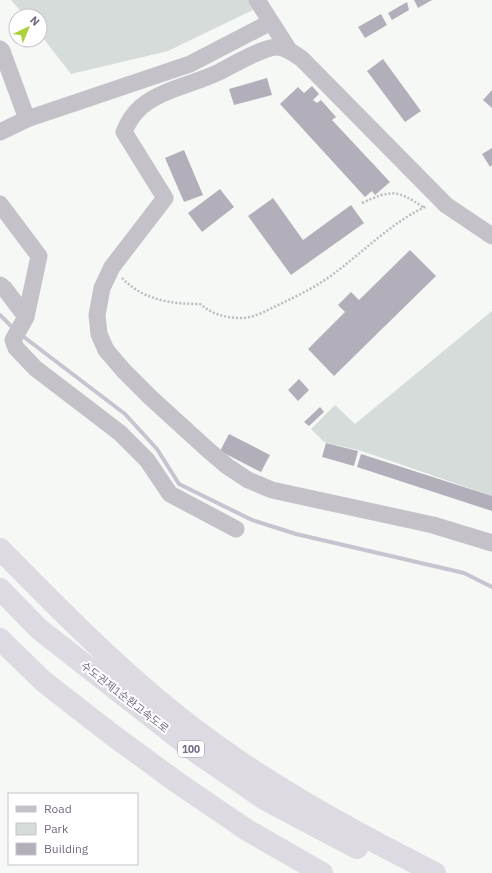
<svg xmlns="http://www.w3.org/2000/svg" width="492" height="873" viewBox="0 0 492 873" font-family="'IBM Plex Sans','Noto Sans KR',sans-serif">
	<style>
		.green { fill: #d5dcd9 }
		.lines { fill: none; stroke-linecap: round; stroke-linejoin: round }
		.stream { stroke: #c7c4cf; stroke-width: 4 }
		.building { fill: #b3afba }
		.path { stroke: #bdbbc0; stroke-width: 2.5; stroke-dasharray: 2 2; stroke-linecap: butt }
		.minor { stroke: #c4c1c8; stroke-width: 17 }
		.highway { stroke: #dddae1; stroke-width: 22 }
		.labels { text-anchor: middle; stroke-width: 4; stroke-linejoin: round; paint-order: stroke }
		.shield { fill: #fff; stroke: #9e97a8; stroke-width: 1 }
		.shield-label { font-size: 10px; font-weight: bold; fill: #756a83 }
		.street-label { font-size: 11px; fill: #756a83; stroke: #fff }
	</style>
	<rect width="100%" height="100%" fill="#f5f8f5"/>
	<path class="green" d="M11,0H257V8L168,51L71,74L40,34V16H25Z
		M492,311V496L362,451L324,442L311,429L335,405L355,424Z"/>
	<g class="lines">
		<path class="stream" d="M0,315L15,330
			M20,334L125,414L157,449L179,484L252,520L296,534L464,573L492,587"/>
	</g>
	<path class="building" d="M414,0H432L418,8Z
		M407,2L409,10L392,20L388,13Z
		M381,14L387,25L365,38L358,27Z
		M383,59L421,111L405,122L367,71Z
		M267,78L272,95L234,105L229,89Z
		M312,86L319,94L313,100L317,103L321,100L336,117L332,120L390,182L375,195L372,191L365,197L280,104L298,87L304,93Z
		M492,90V108L483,100Z
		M492,148V165L490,167L482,154Z
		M184,150L203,195L184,202L165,158Z
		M220,189L234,207L202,232L188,213Z
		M273,198L303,240L351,205L364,223L291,275L248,216Z
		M410,250L436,276L334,376L308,349L345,312L338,305L351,292L359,300Z
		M299,379L309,390L298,401L288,390Z
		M320,407L324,412L309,426L304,422Z
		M229,434L270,455L261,472L220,451Z
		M326,443L358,451L354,466L322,457Z
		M361,454L492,496V511L357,467Z"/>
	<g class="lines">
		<path class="path" d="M362,203C391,190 396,189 423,207
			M122,278C143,300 171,304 200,304C212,314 225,318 242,318C253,318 266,311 276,306C295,297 314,288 332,275C363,252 392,222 427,206"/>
		<path class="minor" d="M257,0L289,50
			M0,49L2,51L27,119
			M0,132L27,119L190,64L271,22
			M0,204L39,256L26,317L13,340L16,348L35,368L120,433L147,460L170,494L236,529
			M492,236L446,205L302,59C295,54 287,48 278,47C265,46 231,66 219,72C195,84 162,89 141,107C133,114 128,122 124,132L165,198L112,267L102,288L97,315L99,334L106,350L124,371L150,397L207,449L227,466L248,480L272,490L433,525L492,543
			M0,285L5,289L26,317"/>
		<path class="highway" d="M0,549C56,606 112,663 174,713C253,777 344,827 435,873
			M0,589L39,629L200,755L266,800L357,848
			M0,639L43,681L111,734L178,783L247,830L322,873"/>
	</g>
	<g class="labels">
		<rect class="shield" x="178" y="741" width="26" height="16" rx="3"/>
		<g class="shield-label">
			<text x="191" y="753">100</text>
		</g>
		<g class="street-label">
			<text transform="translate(125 697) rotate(38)" y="4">수도권제1순환고속도로</text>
		</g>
	</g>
	<rect x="8" y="793" width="130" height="72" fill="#ffffff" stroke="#c8c3cd"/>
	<rect x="16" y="806" width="20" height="6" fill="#c4c1c8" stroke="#c8c3cd"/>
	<text x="44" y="813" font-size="12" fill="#756a83">Road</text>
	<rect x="16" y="823" width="20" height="12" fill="#d5dcd9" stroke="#c8c3cd"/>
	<text x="44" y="833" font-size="12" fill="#756a83">Park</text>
	<rect x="16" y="843" width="20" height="12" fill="#b3afba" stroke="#c8c3cd"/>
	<text x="44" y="853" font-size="12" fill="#756a83">Building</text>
	<g transform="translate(28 28) rotate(44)"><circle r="19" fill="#ffffff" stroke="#c8c3cd"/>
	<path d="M0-3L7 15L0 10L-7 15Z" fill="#acd13c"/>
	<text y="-6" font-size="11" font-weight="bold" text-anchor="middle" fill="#756a83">N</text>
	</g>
</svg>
